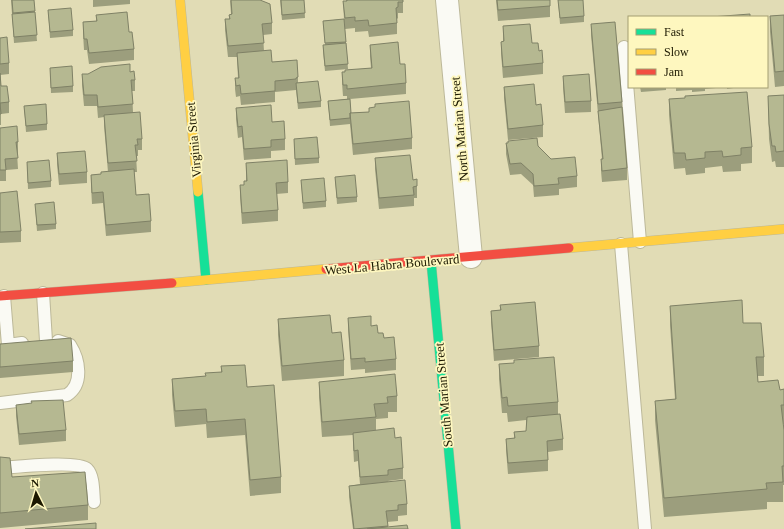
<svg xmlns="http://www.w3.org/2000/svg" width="784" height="529" viewBox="0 0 784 529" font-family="Georgia,serif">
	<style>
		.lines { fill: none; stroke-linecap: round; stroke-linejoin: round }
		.lane-casing { stroke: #bcb899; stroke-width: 14 }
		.street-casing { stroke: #bcb899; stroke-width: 24 }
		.fast-casing { stroke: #bcb899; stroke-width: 10 }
		.slow-casing { stroke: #bcb899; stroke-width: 10 }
		.jam-casing { stroke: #bcb899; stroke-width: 10 }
		.lane { stroke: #fafaf4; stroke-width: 12 }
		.street { stroke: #fafaf4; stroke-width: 22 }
		.fast { stroke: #16e098; stroke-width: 9 }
		.slow { stroke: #ffcf43; stroke-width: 9 }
		.jam { stroke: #f24e42; stroke-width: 9 }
		.wall { fill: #9c9e7d }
		.building { fill: #b5b891; stroke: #7f8166 }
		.labels { text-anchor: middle; stroke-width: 3.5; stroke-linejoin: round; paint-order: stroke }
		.street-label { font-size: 13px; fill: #1c1800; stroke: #fef7bf }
	</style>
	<rect width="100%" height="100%" fill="#e1dcb5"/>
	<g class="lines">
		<g class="lane-casing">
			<path id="lane" d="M624,47L640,242
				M621,244L645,529
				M43,293L46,341
				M4,296L8,345L22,343
				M0,403L67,395C84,384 79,359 70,345L58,341
				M0,468C15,467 78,460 87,469C94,476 93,492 94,502"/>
		</g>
		<g class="street-casing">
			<path id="street" d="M447,0L471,257"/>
		</g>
		<g class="fast-casing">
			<path id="fast" d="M198,192L206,280
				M431,261L456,529"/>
		</g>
		<g class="slow-casing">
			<path id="slow" d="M180,0L198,192
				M569,248L784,229
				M172,283L326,269"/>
		</g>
		<g class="jam-casing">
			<path id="jam" d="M326,269L569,248
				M0,296L172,283"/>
		</g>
		<use href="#lane" class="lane"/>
		<use href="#street" class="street"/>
		<use href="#fast" class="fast"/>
		<use href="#slow" class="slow"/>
		<use href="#jam" class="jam"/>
	</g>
	<path class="wall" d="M11,0H34L35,11V17L37,41L14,43Z
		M93,0H130V4L93,7Z
		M230,0L272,23V34L263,35L264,51L272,62L298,77V83L321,101V107L298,109L296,89V90L275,92V102L241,105L240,96L236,97L235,89V78H238L237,57H228L225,30V19H229V15L231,14Z
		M280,0H304L305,18L282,20Z
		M346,0H403V13H398V18L397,19V34L369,37L368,31L355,32V28L345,29L348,69L325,71L323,51V45H325L323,21L344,19L343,1H346Z
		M496,0H550V17L498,21Z
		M558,0L584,16V22L560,24Z
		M48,10L73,30V36L50,38Z
		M96,15L129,32L134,49V60L89,64L87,50H84L83,33V22L96,21Z
		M784,15V86L775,87L770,32V16Z
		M591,24L622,102V109L627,168V180L602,182L601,171V159H602L591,35Z
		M503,26L532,43L539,51L543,63V74L503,78L501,53V42L503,41Z
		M0,38L9,63V74L0,75L1,86L9,102V113L1,114V125H0Z
		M370,45L400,64L406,83V94L350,99L351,113L369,112V108L412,138V149L353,155L350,124L330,126L328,101L347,99V96H343L342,83V72L371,68L370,56Z
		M50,68L73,86V92L51,93Z
		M82,74L135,80V91H132L133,112L142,139V150H138V156H136L137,172H134L136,195L151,221V232L106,236L103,203L92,204L91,186V175L101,174L108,172L104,126V117L98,118L97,106H84L82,85Z
		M563,76L591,101V112L565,113L563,87Z
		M504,87L536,105L543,125V137L508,140L504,98Z
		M640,87H666V90L641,92Z
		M676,87H727L705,89V91L692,92V90L676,91Z
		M727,87H740L727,89Z
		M784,95V167H776L775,161L772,162L769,139L768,96Z
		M669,99L752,147V163L741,164V171L723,172L722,166L705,168V173L686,175L685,168L674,169L669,115Z
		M24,106L47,124V130L26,132Z
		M236,108L272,122L285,139V150L271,151V158L244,160L242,137L238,138L236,119Z
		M0,128L18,142V153H17L18,169L6,170V181H0Z
		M294,139L319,158V163L295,165Z
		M506,143L538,146L551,159L577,176V187L559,189V195L534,197L533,185L521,174L510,175L506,154Z
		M57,153L87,172V183L59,185L57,164Z
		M375,158L413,180L417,186V198H414V206L379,209L375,169Z
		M27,162L51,181V187L28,189Z
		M246,163L288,182V193L276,194L278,210V221L242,224L240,196V185H244V181H246Z
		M335,177L357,197V202L337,204Z
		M301,180L326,201V207L303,209Z
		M0,193L21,231V242L0,243Z
		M35,204L56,224V229L37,231Z
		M500,305L539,346V357L494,361L491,322V311L500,310Z
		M670,306L743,323L764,357V376H758V382L780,390L784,389V424H783L784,430V485H783V502H767V509L664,517L655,420V401L675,399L670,325Z
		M348,318L371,326L378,333L384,338L396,359V370L365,373V369L351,370L348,329Z
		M278,319L332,333L344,360V376L282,381L278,335Z
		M0,344L73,361V372L0,378Z
		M499,364L558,402V414L563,439V450L548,452V471L508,474L506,450V439L514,438V432L526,431V420L508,422L507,413H502L499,379Z
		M221,366L247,387L281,477V493L250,496L245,435L207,438L206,424L175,427L172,395V379L205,376L221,372Z
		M319,382L397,396V412H388V418L376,419V431L395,438L403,468V479L388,481L407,504V515L398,516V521L387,522L388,527L408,529H353L349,497V486L360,484L358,461L354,462L353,444V435L322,437L319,397Z
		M16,405L66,430V441L19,445L16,416Z
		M0,457L12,477L88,505V520L0,528Z"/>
	<path class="building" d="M12,0H34L35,11L13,13Z
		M231,0H260L270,4L272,23L262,24L264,43L228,46L225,19H230L229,15L232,14Z
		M281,0H304L305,13L282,15Z
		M347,0H403V2H398V7L396,8L397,23L369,26L368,20L355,21V17L345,18L343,1H347Z
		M497,0H550V6L498,10Z
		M558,0H583L584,16L560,18Z
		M71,8L73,30L50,32L48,10Z
		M35,12L37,35L14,37L12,14Z
		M127,12L129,32H132L134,49L89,53L87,39H84L83,22L97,21L96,15Z
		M750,14V17H711Z
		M784,15V71L775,72L770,16Z
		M344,19L346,42L325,43L323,21Z
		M615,22L622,102L598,104L591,24Z
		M530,24L532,43H538L539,51L542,50L543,63L503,67L501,42L504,41L503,26Z
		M7,37L9,63L0,64V38Z
		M398,42L400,64H405L406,83L347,89V85H343L342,72H345V70L372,68L370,45Z
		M346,43L348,64L325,66L323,45Z
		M271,50L272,62L297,60L298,77L296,78V79L275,81V91L241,94L240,85L236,86L235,78H239L237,53Z
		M130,64V72L134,71L135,80H131L133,104L98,107L97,95H84L82,74H88L101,67Z
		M72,66L73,86L51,88L50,68Z
		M0,73L1,86H7L9,102L0,103L1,114H0Z
		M589,74L591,101L565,102L563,76Z
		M318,81L321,101L298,103L296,83Z
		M534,84L536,105L541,104L543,125L508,129L504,87Z
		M747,92L752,147L741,148V155L723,157L722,151L705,152V158L686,160L685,153H674L669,99L685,98V96Z
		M784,95V151L776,152L775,146H772L769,124L768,96Z
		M350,99L351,113H350V118L330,120L328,101Z
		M409,101L412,138L353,144L350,113L369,112V108L375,107V104Z
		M46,104L47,124L26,126L24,106Z
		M271,105L272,122L284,121L285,139L271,140V147L244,149L242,126L238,127L236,108Z
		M622,107L627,168L602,171L601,159H603L598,111Z
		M140,112L142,139H137L138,145H135L137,161L108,163L104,115Z
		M17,126L18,142H16L18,158L5,159L6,170H0V128Z
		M317,137L319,158L295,159L294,139Z
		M537,138L538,146L551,159L575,157L577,176L558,178L559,184L534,186L533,174L521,163L510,164L506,143H508V141Z
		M85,151L87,172L59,174L57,153Z
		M410,155L413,180L417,179V186L413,187L414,195L379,198L375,158Z
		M49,160L51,181L28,183L27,162Z
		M287,160L288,182L276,183L278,210L242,213L240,185H244V181H247L246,163Z
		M134,169L136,195L149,194L151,221L106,225L103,192L92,193L91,175L101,174V172Z
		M355,175L357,197L337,198L335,177Z
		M324,178L326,201L303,203L301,180Z
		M17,191L21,231L0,232V193Z
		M54,202L56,224L37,225L35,204Z
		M742,300L743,323H761L764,357H756L758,382L778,380L780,390L784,389V405H781L784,430V466H782L783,482L766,483L767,489L664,498L655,401L676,399L670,306Z
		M535,302L539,346L494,350L491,311L501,310L500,305Z
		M330,315L332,333L341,332L344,360L282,366L278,319Z
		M371,316V326L377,325L378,333H383L384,338L394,337L396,359L365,362V358L351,359L348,318Z
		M71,338L73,361L0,367V344Z
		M554,357L558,402L508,406L507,397L502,398L499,364L514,363V360Z
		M245,365L247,387L274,385L281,477L250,480L245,419L207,422L206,409L175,411L172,379L206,376L205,373L222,372L221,366Z
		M395,374L397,396L387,397L388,403L374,404L376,417L322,422L319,382Z
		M63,400L66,430L19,434L16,405L32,403L31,401Z
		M560,414L563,439L547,441L548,460L508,463L506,439L515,438L514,432L526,431L527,417Z
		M394,428L395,438L401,437L403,468L388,470V475L360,477L358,450L354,451L353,433Z
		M0,457L10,458L12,477L85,472L88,505L0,513Z
		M405,480L407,504L398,505V510L386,511L388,526L354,529L349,486Z
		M96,523V529H25Z
		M407,525L408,529H367Z"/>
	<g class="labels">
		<g class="street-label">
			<text transform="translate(459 129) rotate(-95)" y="5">North Marian Street</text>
			<text transform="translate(193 140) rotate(-95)" y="5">Virginia Street</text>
			<text transform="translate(392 264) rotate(-5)" y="5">West La Habra Boulevard</text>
			<text transform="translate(443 395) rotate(-95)" y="5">South Marian Street</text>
		</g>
	</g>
	<rect x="628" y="16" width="140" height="72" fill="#fef7bf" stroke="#a49e73"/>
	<rect x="636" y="29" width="20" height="6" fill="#16e098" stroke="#a49e73"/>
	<text x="664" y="36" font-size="12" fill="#1c1800">Fast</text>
	<rect x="636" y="49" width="20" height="6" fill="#ffcf43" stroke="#a49e73"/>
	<text x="664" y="56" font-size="12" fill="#1c1800">Slow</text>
	<rect x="636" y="69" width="20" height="6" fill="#f24e42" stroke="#a49e73"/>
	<text x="664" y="76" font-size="12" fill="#1c1800">Jam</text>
	<g transform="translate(36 493) rotate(355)" stroke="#fef7bf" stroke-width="3" paint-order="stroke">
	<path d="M0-3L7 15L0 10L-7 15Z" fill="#1c1800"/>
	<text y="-6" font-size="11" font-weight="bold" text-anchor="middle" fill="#1c1800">N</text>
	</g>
</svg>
